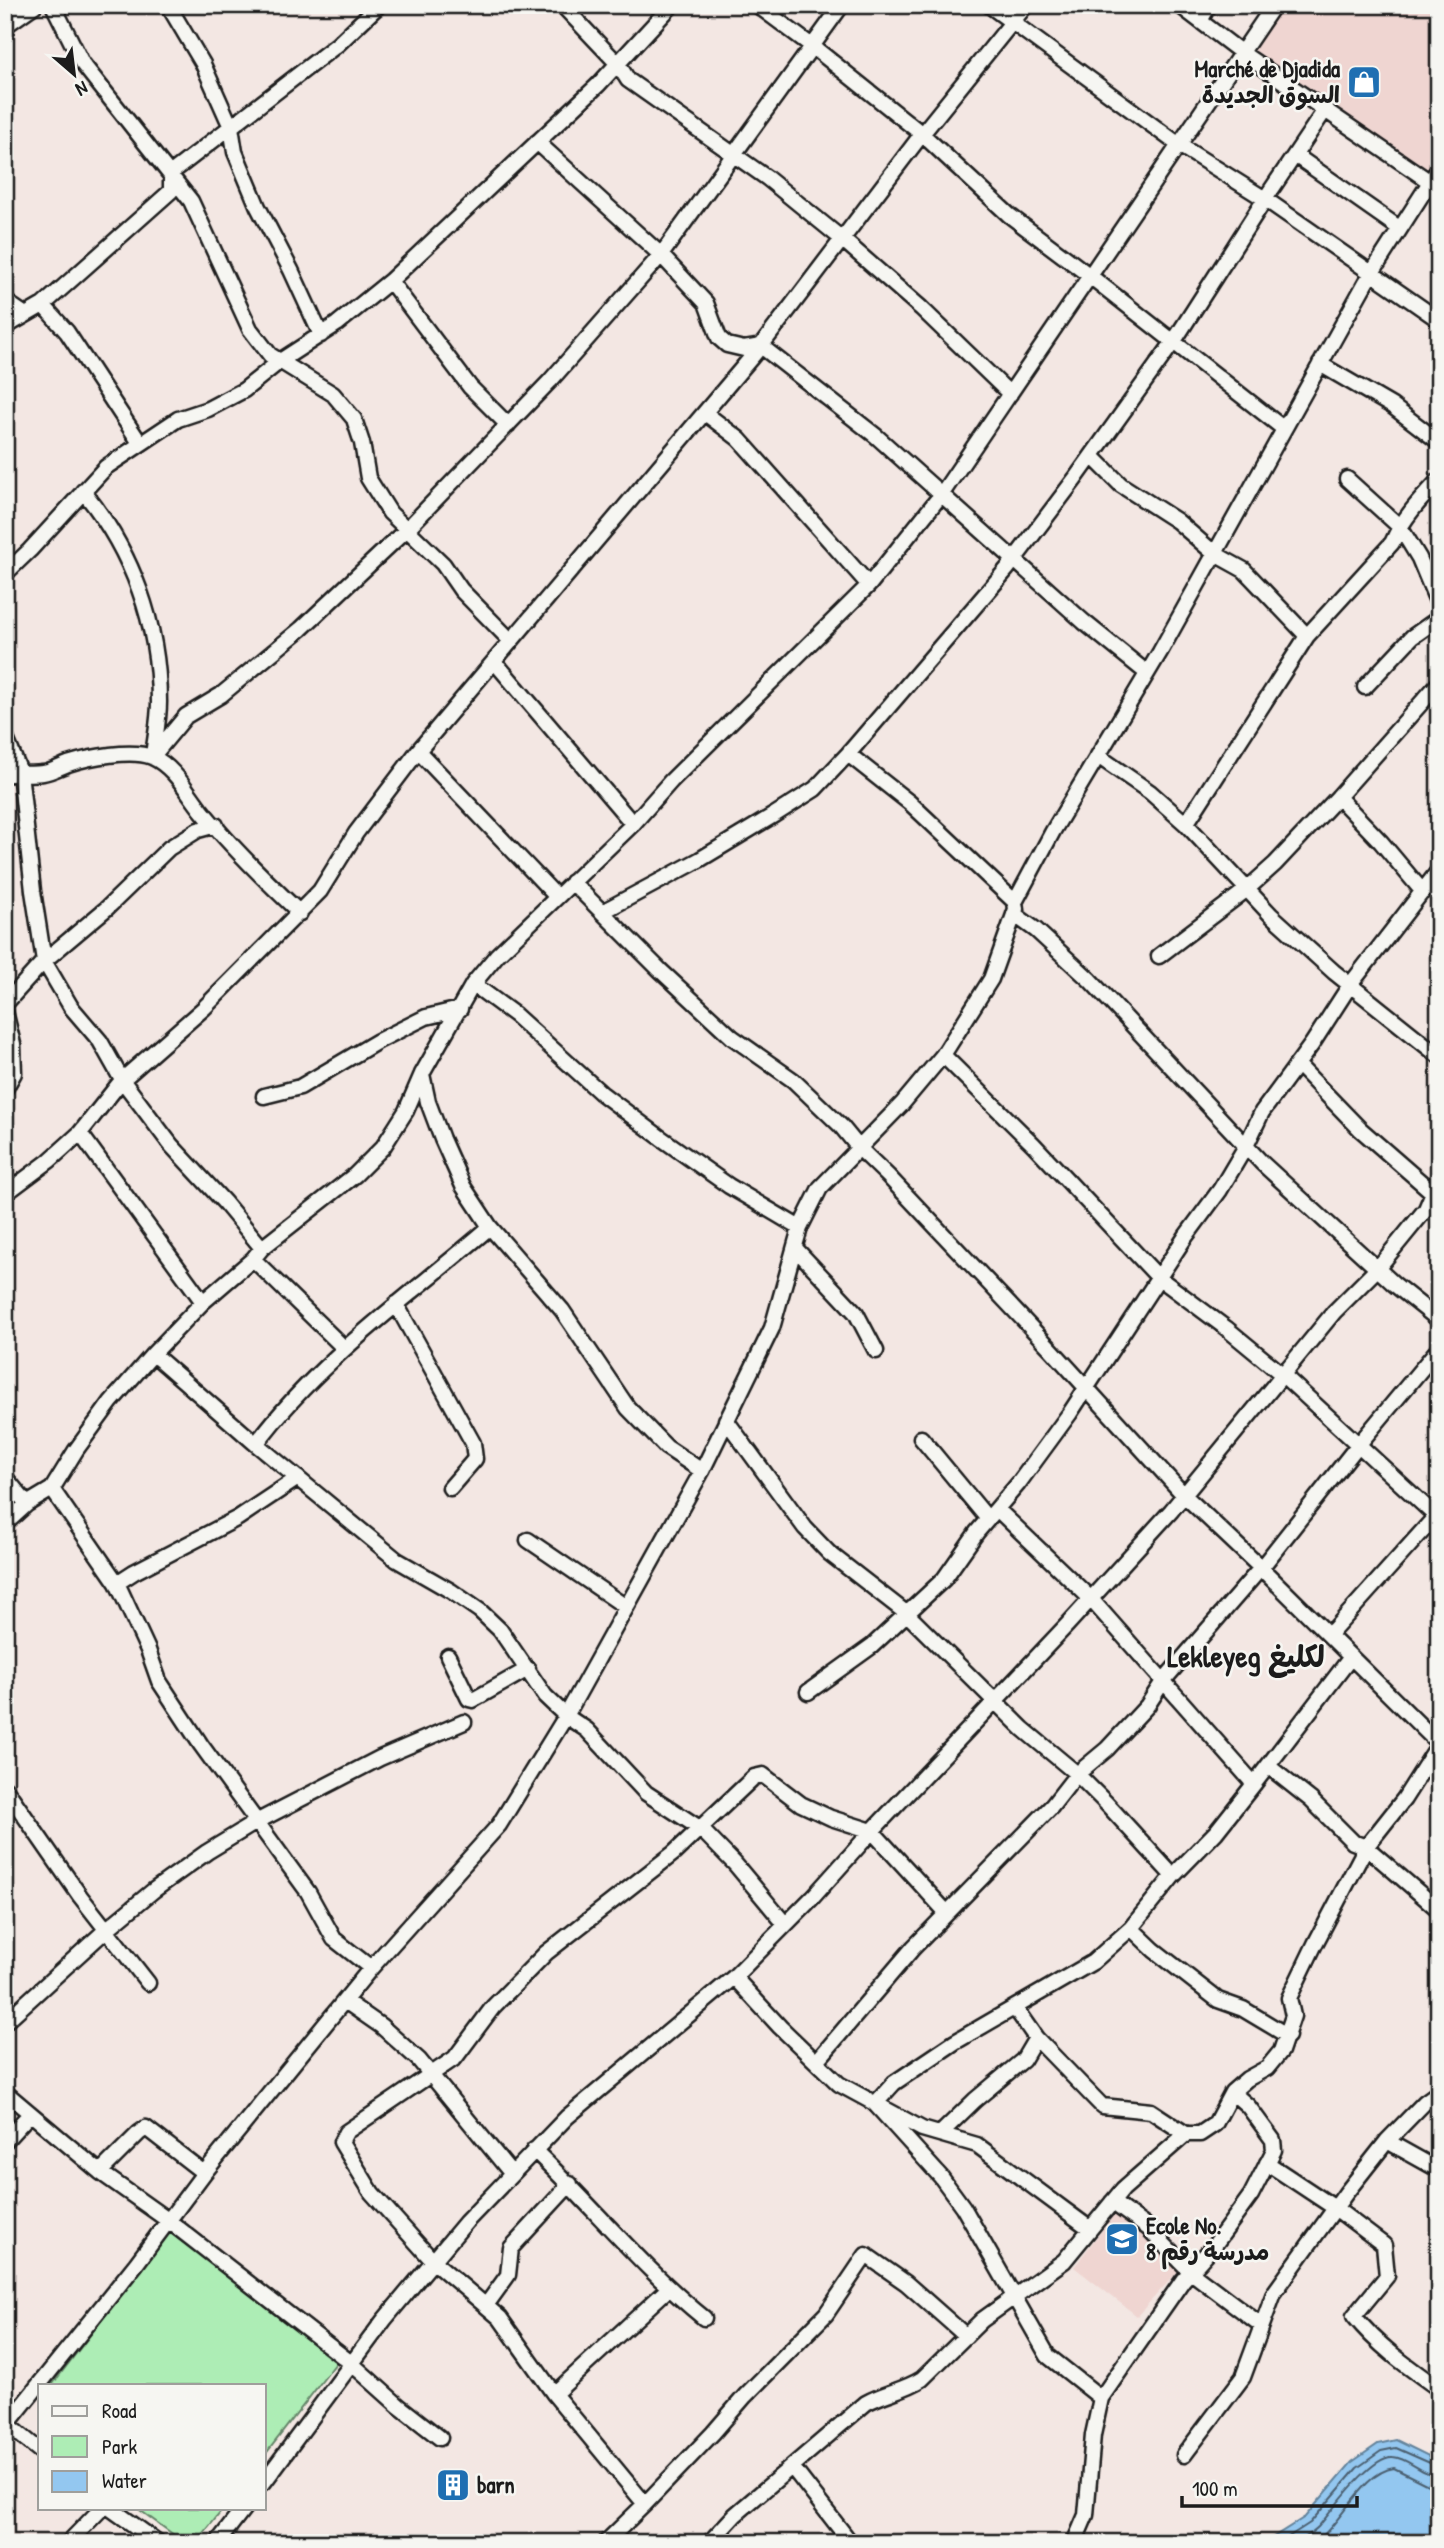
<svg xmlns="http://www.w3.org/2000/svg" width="1444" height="2548" viewBox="0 0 1444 2548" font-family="'Patrick Hand','Playpen Sans Arabic',sans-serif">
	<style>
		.built { fill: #efd5d1 }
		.green { fill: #adedb5; stroke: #648468; stroke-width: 2 }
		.water { fill: #93c7f0; stroke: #63839b; stroke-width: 2 }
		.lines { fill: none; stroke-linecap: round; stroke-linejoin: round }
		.shore { stroke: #4c6071; stroke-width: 2 }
		.street-casing { stroke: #1c1c1c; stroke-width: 19 }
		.street { stroke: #f6f6f2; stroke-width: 14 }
		.labels { text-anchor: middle; stroke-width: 5; stroke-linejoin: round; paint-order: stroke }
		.poi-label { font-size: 23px; font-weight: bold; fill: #1c1c1c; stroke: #f6f6f2; text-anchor: start }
		.district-label { font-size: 30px; font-weight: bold; fill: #1c1c1c; stroke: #f6f6f2 }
	</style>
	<rect width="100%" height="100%" fill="#f3e7e3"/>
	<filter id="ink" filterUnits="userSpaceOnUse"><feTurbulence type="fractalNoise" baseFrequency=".0143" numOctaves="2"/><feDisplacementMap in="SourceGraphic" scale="14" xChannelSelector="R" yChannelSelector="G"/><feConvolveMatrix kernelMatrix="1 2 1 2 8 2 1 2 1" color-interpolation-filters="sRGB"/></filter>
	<g filter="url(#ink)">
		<path class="built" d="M1280,5H1439V159L1427,176L1246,53Z
			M1117,2211L1181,2268L1137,2316L1074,2267Z"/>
		<path class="green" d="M169,2232L339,2359L264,2456V2385H52Z
			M137,2508H224L196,2543H185Z"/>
		<path class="water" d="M1396,2440L1439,2461V2543H1264L1305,2517L1352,2462L1378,2444Z"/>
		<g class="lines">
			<path class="shore" d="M1279,2543L1310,2523L1357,2468L1381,2451L1396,2448L1439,2467
				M1296,2543C1303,2538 1312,2533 1318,2527C1332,2511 1371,2455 1393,2457C1409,2458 1422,2475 1439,2476
				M1314,2543C1340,2526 1362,2472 1394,2468L1428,2485L1439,2486"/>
			<g class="street-casing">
				<path id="street" d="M53,5L82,63L191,201L250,329L270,355L333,394L354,419L362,443L368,478L390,513L443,564L461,590L511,641
					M168,5L203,64L231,127L235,152L258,207L291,270L321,335
					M562,5L618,64L628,80L767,178L842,239L921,308L1010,394
					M757,5L812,46L922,134L1009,215L1090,276L1284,429
					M989,5L1179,145L1265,199L1439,320
					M1179,5L1242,53L1439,188
					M1200,21L1209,5
					M5,26L35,5
					M537,142L661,255L706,303L719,338L727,345L744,349L761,346L876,436L1084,622L1147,673
					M1295,155L1399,228
					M390,281L470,387L508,425
					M5,301L24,314
					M43,305L67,332L140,443
					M5,327L43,305L171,191V173L338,44L379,5
					M1320,364L1392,406L1439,442
					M705,413L739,439L869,585
					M1092,456L1121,485L1177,521L1215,554L1244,570L1307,636
					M1347,479L1400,527L1419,558L1439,606
					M83,491C132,551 159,624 159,702C159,720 155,738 153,756
					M5,574L30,550L106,467L178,419L208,409L244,390L280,361L337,324L390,281L598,85L672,5
					M494,661L633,824
					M1365,687L1412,637L1439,618
					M5,736L20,772L33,891L44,961L71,1007L100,1041L122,1080L171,1145L224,1202L262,1248
					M418,751L556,896
					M848,754L910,803L1015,902
					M1098,756L1150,792L1186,824L1271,915L1334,972L1439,1056
					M152,757L186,716L221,695L301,629L408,528L550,381L661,255L842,5
					M5,775C19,772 30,775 43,773C51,772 60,767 68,764C89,757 132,749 152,757C175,767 188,794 203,812C232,848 266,881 300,913
					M1338,797L1381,842L1423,892
					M1186,824L1307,636L1392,543C1403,518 1420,500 1439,480
					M572,882L660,970L732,1037L793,1080L841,1126L859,1148L888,1176L1051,1349L1184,1495L1261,1568L1439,1744
					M602,912L699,860L774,815L815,789L848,754L1007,569L1075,479L1174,341L1265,199L1325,110
					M1014,914L1036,930L1090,980L1262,1163L1394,1284L1439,1320
					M1159,956L1246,890L1275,864L1338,797L1439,683
					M473,984L515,1015L601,1093L661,1138L729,1186L800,1228
					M5,1004L44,961L107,908L169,848L198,830L216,825
					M5,1011L13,1044L14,1073L5,1089
					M943,1055L1034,1145L1159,1278L1226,1328L1283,1375L1439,1519
					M1297,1064L1360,1129L1438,1197
					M422,1074L428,1102L442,1139L463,1186L490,1227L562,1310L628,1408L666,1447L702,1471
					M264,1096L300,1087L378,1041L426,1017L460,1009
					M80,1133L203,1302
					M5,1194L49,1161L80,1133L122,1080L204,1008L320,891L356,833L418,751L761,346L922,134L1026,5
					M795,1248L856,1313L876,1351
					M253,1259L344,1348
					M396,1304L473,1443L475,1459L450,1488
					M153,1354L256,1444L397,1560L451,1591L480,1611L500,1630L545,1696L566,1716L587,1730L646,1793L701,1829L735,1864L785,1924
					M726,1420L805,1528L829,1553L906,1613L1023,1729L1077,1774L1106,1803L1173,1876
					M921,1438L988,1519
					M256,1444C320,1358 409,1297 490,1227
					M5,1477L27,1504
					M52,1489L117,1583L148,1650L159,1681L201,1745L308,1892L334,1939L371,1968
					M997,1509L1090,1598L1254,1784
					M5,1524L27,1504L52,1489L76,1450L111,1402L153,1354L203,1302L253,1259L262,1248L355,1175L383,1147L406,1111L422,1074L473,984L497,955L633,824L671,781L869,585L941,495L1274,5
					M528,1540L626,1607
					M117,1583L134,1572L238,1518L298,1478
					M1329,1635L1436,1516
					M448,1656L469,1699L473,1700L528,1669
					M808,1692L872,1646L944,1579L977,1532L1018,1484L1070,1413L1186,1236L1220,1190L1246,1146L1262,1112L1312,1044L1350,985L1439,870
					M1268,1766L1311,1800L1353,1842L1366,1847L1439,1910
					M5,1788L80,1896L148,1983
					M1131,1928L1154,1950L1218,2000L1243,2009L1288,2036
					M734,1977L780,2027L839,2084L922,2129L977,2145L1089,2228
					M345,2001L381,2026L419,2060L512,2174
					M1015,2008L1036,2038L1102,2106L1151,2111L1186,2134H1200L1215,2124L1232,2092L1247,2079L1267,2068L1281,2051L1293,2016L1289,1998L1315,1944L1366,1847L1404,1799L1439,1744
					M5,2022L107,1929L154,1890L207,1852L258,1821L380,1758L464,1722
					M817,2061L913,1948L1052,1806L1077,1774L1107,1749L1147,1706L1164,1680L1261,1568L1359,1444L1439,1348
					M5,2092L100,2172L169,2221L351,2363L399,2406L440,2438
					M940,2134L975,2100L1023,2060L1036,2038
					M5,2141L29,2115
					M1387,2141L1439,2170
					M534,2150C592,2205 642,2268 704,2318
					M1267,2163L1335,2208L1384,2245L1387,2276L1354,2316C1378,2346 1408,2367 1439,2389
					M100,2172L139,2133L146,2128L204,2173
					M1112,2202L1148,2228L1191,2272L1261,2325
					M487,2304L508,2275L511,2248L570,2184
					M554,2394L668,2289
					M1101,2398L1048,2356L963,2207L941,2177L875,2104L894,2083L955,2042L1093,1962L1131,1928L1173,1876L1216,1832L1254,1784L1351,1657
					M5,2422L40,2451
					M5,2427L136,2264L204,2173L371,1968L499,1825L566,1716L702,1471L772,1328L800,1228L820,1188L902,1104L943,1055L991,979L1016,909L1015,902L1053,831L1160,652L1366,282L1439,168
					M1184,2455L1243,2377L1274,2293L1346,2193L1387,2141L1425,2102L1439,2092
					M792,2467L851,2543
					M264,2482L384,2320L466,2222L567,2117L734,1977L813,1897L872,1831L1067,1625L1171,1511L1334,1312L1377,1269L1426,1209L1439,1178
					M645,2504L554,2394L500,2318L433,2261L372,2193L341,2142L346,2132L455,2058L493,2007L546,1953L674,1853L754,1777L763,1775L801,1804L831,1818L872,1831L947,1913
					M110,2508L159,2543
					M68,2543L102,2508
					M217,2543L244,2508
					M605,2543L645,2504L713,2433L745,2396L826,2314L866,2255L906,2283L966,2336
					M709,2543L735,2515L866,2403C884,2393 905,2390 922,2379L982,2320L1064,2261L1123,2189L1186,2134
					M1074,2543L1086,2515L1093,2435L1101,2398L1183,2280L1216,2243L1251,2195L1274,2150L1273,2140L1248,2106L1232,2092"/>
			</g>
			<use href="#street" class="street"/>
		</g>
	</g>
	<defs>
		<g id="shop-square" transform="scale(1.75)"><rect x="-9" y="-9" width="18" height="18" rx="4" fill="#1f6fb2" stroke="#f6f6f2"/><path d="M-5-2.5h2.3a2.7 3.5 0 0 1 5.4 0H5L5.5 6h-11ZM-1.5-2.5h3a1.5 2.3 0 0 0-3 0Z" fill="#fff"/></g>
		<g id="school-square" transform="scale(1.75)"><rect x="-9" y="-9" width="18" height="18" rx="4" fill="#1f6fb2" stroke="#f6f6f2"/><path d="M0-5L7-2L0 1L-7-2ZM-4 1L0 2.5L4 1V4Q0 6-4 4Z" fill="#fff"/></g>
		<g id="building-square" transform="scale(1.75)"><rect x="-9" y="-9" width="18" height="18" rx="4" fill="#1f6fb2" stroke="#f6f6f2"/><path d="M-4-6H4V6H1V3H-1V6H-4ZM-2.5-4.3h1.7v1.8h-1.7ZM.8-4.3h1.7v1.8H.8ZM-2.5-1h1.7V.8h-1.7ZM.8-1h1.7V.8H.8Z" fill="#fff"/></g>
	</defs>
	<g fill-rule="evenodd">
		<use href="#shop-square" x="1364" y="82"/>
		<use href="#school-square" x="1122" y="2239"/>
		<use href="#building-square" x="453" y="2485"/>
	</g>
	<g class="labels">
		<g class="poi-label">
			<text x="1340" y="77" text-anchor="end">Marché de Djadida<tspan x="1340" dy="26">السوق الجديدة</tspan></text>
			<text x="1146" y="2234">Ecole No.<tspan x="1146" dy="26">8 مدرسة رقم</tspan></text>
			<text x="477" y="2493">barn</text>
		</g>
		<g class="district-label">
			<text x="1246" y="1667">Lekleyeg لكليغ</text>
		</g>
	</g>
	<rect width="1444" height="2548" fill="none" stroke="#f6f6f2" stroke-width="28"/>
	<rect x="14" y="14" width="1416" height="2520" fill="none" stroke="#1c1c1c" stroke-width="2.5" filter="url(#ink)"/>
	<rect x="38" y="2384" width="228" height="126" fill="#f6f6f2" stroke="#9f9f9c" stroke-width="2"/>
	<rect x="52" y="2406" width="35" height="10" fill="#f6f6f2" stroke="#9f9f9c" stroke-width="2"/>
	<text x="102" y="2418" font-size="21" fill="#1c1c1c">Road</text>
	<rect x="52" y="2436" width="35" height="21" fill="#adedb5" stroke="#9f9f9c" stroke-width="2"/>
	<text x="102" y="2454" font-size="21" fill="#1c1c1c">Park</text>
	<rect x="52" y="2471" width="35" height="21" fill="#93c7f0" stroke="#9f9f9c" stroke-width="2"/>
	<text x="102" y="2488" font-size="21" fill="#1c1c1c">Water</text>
	<g transform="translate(74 74) rotate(152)" stroke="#f6f6f2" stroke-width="5" paint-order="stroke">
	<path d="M0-5L12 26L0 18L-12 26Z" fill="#1c1c1c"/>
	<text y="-10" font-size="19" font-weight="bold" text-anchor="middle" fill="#1c1c1c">N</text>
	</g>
	<path d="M1182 2496v10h175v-10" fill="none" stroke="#1c1c1c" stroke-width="3.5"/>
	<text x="1192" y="2496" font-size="21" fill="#1c1c1c" stroke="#f6f6f2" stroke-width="5" paint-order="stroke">100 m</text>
</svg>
